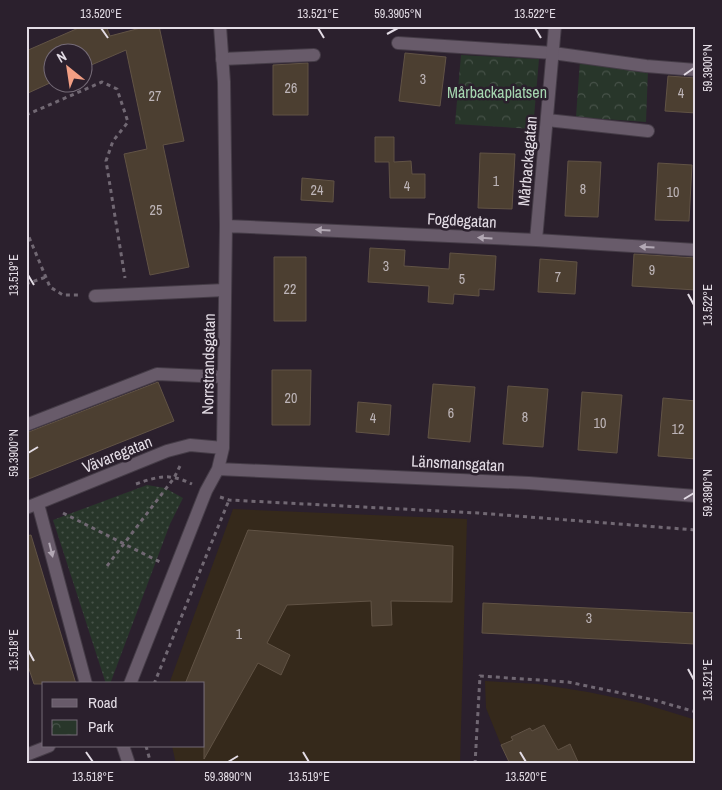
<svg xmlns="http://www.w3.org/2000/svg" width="722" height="790" viewBox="0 0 722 790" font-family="'Archivo Narrow',sans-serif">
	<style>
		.education { fill: #35291b }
		.grass { fill: url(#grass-dots) }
		.park { fill: url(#park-crowns) }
		.building { fill: #4c3f31; stroke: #615345 }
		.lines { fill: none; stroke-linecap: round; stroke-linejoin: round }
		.service-casing { stroke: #453c47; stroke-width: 14 }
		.minor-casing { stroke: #453c47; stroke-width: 14 }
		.path { stroke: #716873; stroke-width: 3; stroke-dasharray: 4 4; stroke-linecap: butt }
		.service { stroke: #685b6a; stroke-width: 12 }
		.minor { stroke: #685b6a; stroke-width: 12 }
		.oneway { fill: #b2a8b4 }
		.ticks { fill: none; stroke: #e3dce5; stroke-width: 2 }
		.labels { text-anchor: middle; stroke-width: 5; stroke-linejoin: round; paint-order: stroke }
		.number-label { font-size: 14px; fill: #bdb5b8 }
		.park-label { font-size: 16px; fill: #a5d6b0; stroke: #2b202d }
		.street-label { font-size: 16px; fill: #e3dce5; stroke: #2b202d }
		.neatline { fill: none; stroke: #e3dce5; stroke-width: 2 }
		.ticks-label { font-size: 12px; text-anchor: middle; fill: #e3dce5 }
	</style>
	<defs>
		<pattern id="grass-dots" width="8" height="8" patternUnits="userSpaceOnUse" patternTransform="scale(1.25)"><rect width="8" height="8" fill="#28362a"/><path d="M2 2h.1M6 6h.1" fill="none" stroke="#475249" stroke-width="1.8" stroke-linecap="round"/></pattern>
		<pattern id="park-crowns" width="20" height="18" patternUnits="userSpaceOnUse" patternTransform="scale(1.25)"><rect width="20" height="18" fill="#28362a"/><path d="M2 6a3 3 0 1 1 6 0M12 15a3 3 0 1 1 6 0" fill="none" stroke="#475249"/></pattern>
	</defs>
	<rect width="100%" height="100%" fill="#2b202d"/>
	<path class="education" d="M233,509L467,519L460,764H176L172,746H204V684H169Z
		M485,681L538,684L588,692L641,703L696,720V764H572L558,750L544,725L532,731L530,728L512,736L513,740L501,745L486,708Z"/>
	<path class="grass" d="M147,485L165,488L183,498L170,524L110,684H106L53,520Z"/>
	<path class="park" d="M461,55L539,59L533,129L455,124Z
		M580,60L648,70L646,122L576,117Z"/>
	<path class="building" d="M83,26H106L110,36L148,26H159L184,141L163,145L189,267L150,275L124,154L147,149L126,50L82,69V52H52V82L26,94V51Z
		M405,53L446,57L440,106L399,101Z
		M308,63V115H273V65Z
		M668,76L696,78V113L665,111Z
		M375,137H394V162L411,161L412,174H425V198H390L389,162H375Z
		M480,153L515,154L512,209L478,208Z
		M568,161L601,162L598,217L565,216Z
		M658,163L692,165L689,221L655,220Z
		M302,178L334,181L333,202L301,200Z
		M370,248L405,250L404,266L449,269L450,253L496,256L494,290L479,289V296L454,294L453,304L428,302L429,286L368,282Z
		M634,254L696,258V290L632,286Z
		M274,257H306V321H274Z
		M540,259L577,262L575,294L538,292Z
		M272,370H311L310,425H272Z
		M158,382L174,421L26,480V433Z
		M433,384L475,387L470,442L428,438Z
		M508,386L548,389L543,447L503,444Z
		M582,392L622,395L617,453L578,450Z
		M663,398L696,401V459L658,456Z
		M358,402L391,405L389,435L356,432Z
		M248,530L453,546L452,602L391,601L392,625L372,626L371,601L287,605L267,643L290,655L281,675L258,663L204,759V684H185Z
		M31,535L76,684H34L26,660V536Z
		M483,603L696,613L695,644L482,633Z
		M544,725L558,750L570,744L579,764H510L501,745L513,740L511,737L530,728L532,731Z"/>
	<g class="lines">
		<g class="service-casing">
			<path id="service" d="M398,43L553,53L646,66L696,70
				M222,59L314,55
				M547,120L648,131
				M95,296L225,290
				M26,425L157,374L224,377"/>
		</g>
		<g class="minor-casing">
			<path id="minor" d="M226,226L536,240L696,250
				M536,240L555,26
				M218,469L529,483L696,496
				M38,504L86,684
				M26,508L167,451L190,445L223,448
				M130,684L206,491L218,469L223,448L226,226L224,82L220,26
				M123,746L129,764
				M26,755L49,746"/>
		</g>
		<path class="path" d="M26,115L102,82L117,89L128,122L113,141L106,161L125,278
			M26,230L50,287L63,295H80
			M26,284L46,277
			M136,484C159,476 169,473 192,484
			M220,497L229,500L478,513L696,530
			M63,513L160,562
			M107,566L174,478L180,466
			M154,684L229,500
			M146,746L151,764
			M475,764L480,676L568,682L654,700L696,712"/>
		<use href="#service" class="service"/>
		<use href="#minor" class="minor"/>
	</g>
	<defs><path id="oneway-solid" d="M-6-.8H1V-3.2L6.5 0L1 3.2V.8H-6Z" transform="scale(1.25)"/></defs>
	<g class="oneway">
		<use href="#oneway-solid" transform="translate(323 230) rotate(-177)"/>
		<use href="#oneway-solid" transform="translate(485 238) rotate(-177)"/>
		<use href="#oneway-solid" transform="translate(647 247) rotate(-176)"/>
		<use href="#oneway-solid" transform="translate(51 550) rotate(76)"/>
	</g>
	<path class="ticks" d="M101,28L108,38M318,28L324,38M535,28L541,38M387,34L398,28M684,75L694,68M28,275L34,285M688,294L694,305M28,453L38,447M684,499L694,493M28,650L34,661M688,669L694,680M86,752L93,762M303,752L309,762M520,752L526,762M228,762L238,756"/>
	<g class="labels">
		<g class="number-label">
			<text x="423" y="84">3</text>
			<text x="291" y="93">26</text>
			<text x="681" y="98">4</text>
			<text x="155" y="101">27</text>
			<text x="496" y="186">1</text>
			<text x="407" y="191">4</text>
			<text x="583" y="194">8</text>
			<text x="317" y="195">24</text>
			<text x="673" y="197">10</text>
			<text x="156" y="215">25</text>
			<text x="386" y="271">3</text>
			<text x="652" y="275">9</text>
			<text x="558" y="282">7</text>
			<text x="462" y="284">5</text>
			<text x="290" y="294">22</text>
			<text x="291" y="403">20</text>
			<text x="451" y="418">6</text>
			<text x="525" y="422">8</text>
			<text x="373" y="423">4</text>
			<text x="600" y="428">10</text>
			<text x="678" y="434">12</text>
			<text x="589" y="623">3</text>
			<text x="239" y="639">1</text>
		</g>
		<g class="park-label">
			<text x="497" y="98">Mårbackaplatsen</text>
		</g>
		<g class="street-label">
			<text transform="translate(527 161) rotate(-85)" y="6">Mårbackagatan</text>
			<text transform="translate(462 220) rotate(3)" y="6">Fogdegatan</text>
			<text transform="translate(208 364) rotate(-89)" y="6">Norrstrandsgatan</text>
			<text transform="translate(117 454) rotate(-22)" y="6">Vävaregatan</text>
			<text transform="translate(458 463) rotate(3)" y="6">Länsmansgatan</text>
		</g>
	</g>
	<rect width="722" height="790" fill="none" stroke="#2b202d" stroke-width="55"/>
	<rect x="42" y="682" width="162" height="65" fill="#2b202d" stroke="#756b77"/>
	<rect x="52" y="699" width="25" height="8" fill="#685b6a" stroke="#756b77"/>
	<text x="88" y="708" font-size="15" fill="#e3dce5">Road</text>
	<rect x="52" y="720" width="25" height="15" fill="url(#park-crowns)" stroke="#756b77"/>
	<text x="88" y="732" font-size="15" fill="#e3dce5">Park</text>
	<g transform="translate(68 68) rotate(330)"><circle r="24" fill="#2b202d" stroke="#756b77"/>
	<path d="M0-4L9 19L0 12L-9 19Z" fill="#f39f84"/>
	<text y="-8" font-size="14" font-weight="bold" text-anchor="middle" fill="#e3dce5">N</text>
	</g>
	<rect x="28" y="28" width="666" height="734" class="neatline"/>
	<g class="ticks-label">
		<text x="101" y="18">13.520°E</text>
		<text x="318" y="18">13.521°E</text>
		<text x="398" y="18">59.3905°N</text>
		<text x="535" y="18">13.522°E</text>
		<text transform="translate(708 68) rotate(-90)" y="4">59.3900°N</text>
		<text transform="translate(14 275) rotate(-90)" y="4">13.519°E</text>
		<text transform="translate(708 305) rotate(-90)" y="4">13.522°E</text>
		<text transform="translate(14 453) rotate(-90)" y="4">59.3900°N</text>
		<text transform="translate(708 493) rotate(-90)" y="4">59.3890°N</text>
		<text transform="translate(14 650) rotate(-90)" y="4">13.518°E</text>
		<text transform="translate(708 680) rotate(-90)" y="4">13.521°E</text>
		<text x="93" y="781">13.518°E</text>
		<text x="228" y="781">59.3890°N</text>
		<text x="309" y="781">13.519°E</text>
		<text x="526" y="781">13.520°E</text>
	</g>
</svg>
